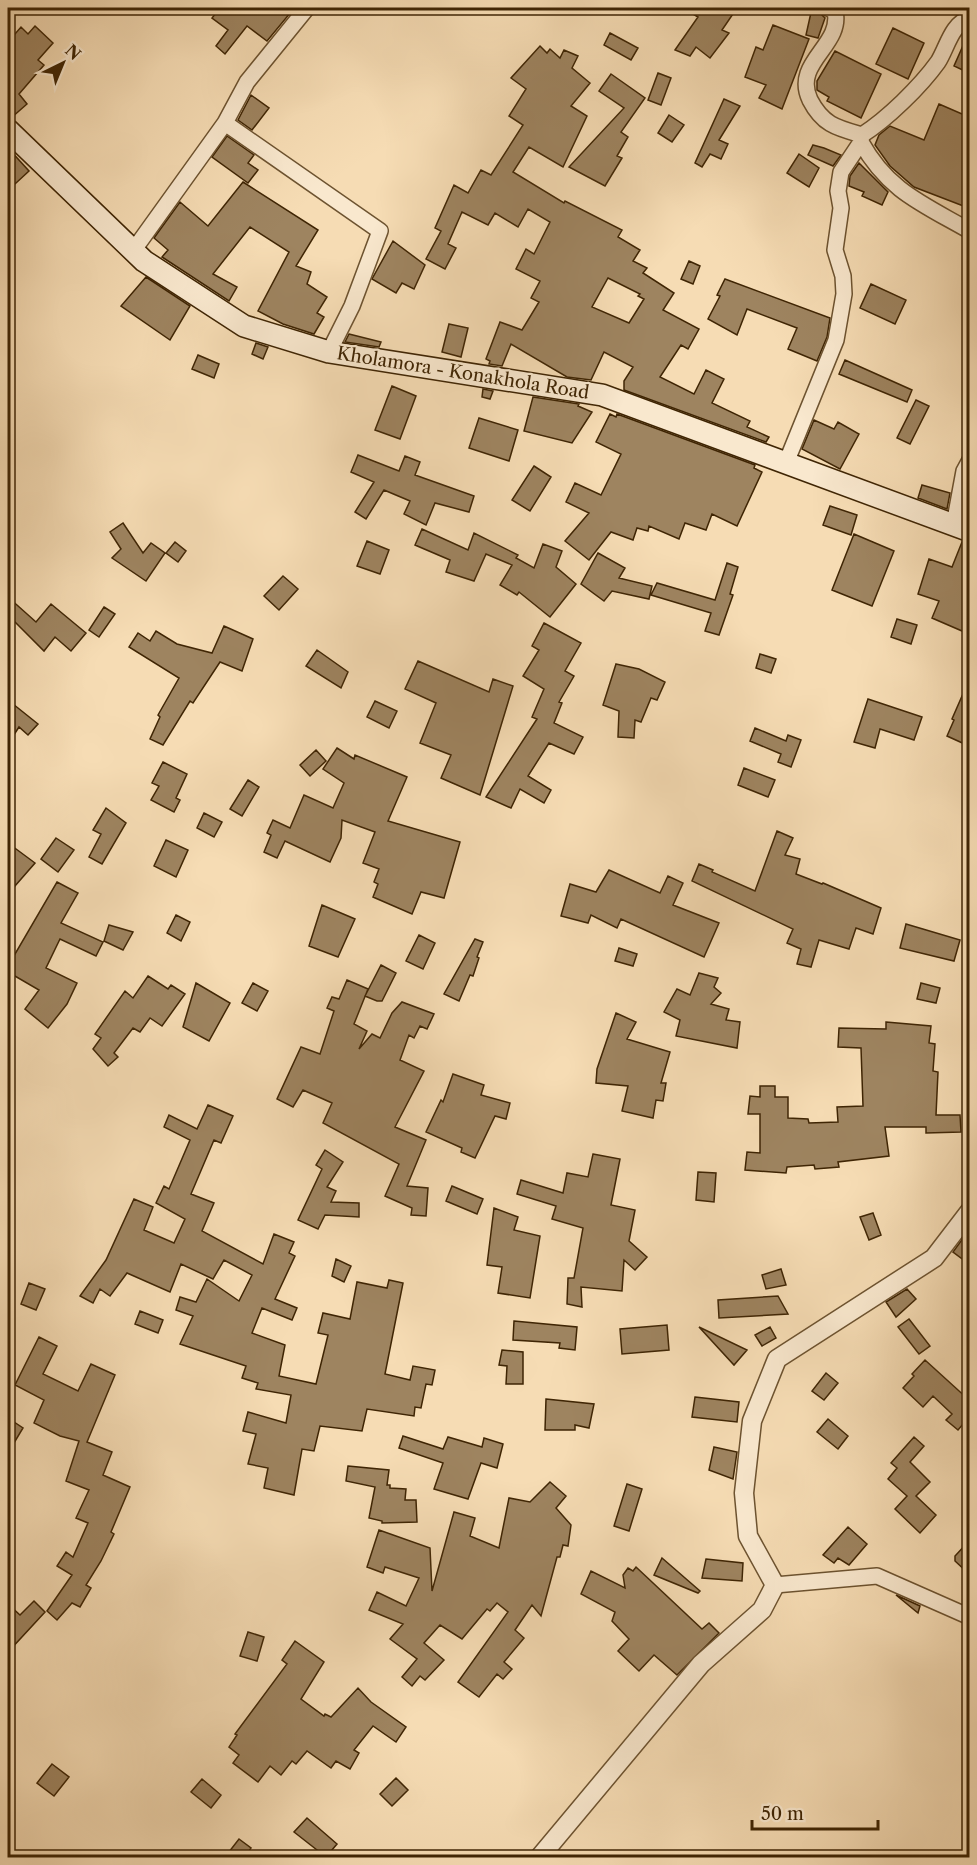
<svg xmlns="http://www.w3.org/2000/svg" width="977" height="1865" viewBox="0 0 977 1865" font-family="'Libre Caslon Text',serif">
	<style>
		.building { fill: #9e8460; stroke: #3f2504; stroke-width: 1.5; fill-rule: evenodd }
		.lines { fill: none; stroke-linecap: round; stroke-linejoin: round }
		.minor-casing { stroke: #6d5330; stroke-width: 18 }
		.tertiary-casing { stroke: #6d5330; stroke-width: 21 }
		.secondary-casing { stroke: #3f2504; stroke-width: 24 }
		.minor { stroke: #f9e8ce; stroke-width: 15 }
		.tertiary { stroke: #f9e8ce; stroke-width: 18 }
		.secondary { stroke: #f9e8ce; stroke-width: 21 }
		.labels { text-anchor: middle; stroke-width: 4.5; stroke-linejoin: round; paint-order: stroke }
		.street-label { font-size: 18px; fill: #3f2504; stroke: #f9e8ce }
	</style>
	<rect width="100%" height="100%" fill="#f6dcb4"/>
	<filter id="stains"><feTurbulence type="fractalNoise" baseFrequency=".00333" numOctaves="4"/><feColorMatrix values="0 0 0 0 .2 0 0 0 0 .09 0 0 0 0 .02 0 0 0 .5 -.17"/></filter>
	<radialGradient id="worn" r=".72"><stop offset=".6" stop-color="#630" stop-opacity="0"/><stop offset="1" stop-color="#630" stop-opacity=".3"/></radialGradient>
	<path class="building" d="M220,8H285L291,12L267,41L247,26L225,54L216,46L228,30L212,18Z
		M683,8H737L722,30L729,33L710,58L696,47L690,56L675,50L698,17Z
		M812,8H818L820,13L825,18L818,38L806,35Z
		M773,25L809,39L782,109L759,98L766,85L745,77L756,47L763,50Z
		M35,26L53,43L38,60L44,65L19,94L27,104L11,118H8V42L21,27L28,34Z
		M893,28L924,43L908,79L876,64Z
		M969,32V73L954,66Z
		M610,33L638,48L631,60L604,45Z
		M540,46L547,53L550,49L560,58L564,50L578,56L572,68L590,83L571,106L587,116L563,167L529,147L513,172L564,203L565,201L622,230L618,237L640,250L633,261L647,268L643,273L674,293L663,310L699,329L688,349L681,345L660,377L694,394L706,370L724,379L712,403L750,421L747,427L769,437L766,442L624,390V381L633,367L604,352L591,380L567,377L511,344L502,366L489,364L490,361L486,359L500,322L522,330L539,302L531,298L540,281L516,269L526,249L534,254L550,222L528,209L518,227L495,213L488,225L462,212L448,244L456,248L445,269L426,259L441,231L435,228L454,185L468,193L481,170L491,175L523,125L509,116L526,89L511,78ZM608,278L640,294L638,296L644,299L629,323L592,307Z
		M835,51L881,74L861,118L827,101L829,97L817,90V81Z
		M658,73L671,78L661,105L648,100Z
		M611,74L645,98L621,132L628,137L617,156L622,158L605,186L569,167L624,108L599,91Z
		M251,95L269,108L252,130L238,120Z
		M724,99L740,106L719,140L728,144L721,159L710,154L702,167L695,163Z
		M939,104L969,117V199L966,207L914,187L890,166L875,145L879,135L890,126L924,140Z
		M669,115L684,125L672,142L658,133Z
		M227,136L254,155L248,163L258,170L248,183L212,157Z
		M813,145L824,148L841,155L833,166L808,155Z
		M8,148L29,171L15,184L8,175Z
		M799,154L819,168L809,187L787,173Z
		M859,163L888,192L882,205L862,196L864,192L849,186L850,176Z
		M243,182L318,230L296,266L311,272L307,284L327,297L317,313L324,317L314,334L283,324L258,311L289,252L250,227L213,274L237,287L229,301L162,257L168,250L154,238L180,202L208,226Z
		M393,241L425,265L414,289L402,283L396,293L372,279Z
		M689,261L700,266L693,284L681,279Z
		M146,277L190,306L170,340L121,306Z
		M725,279L830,318L827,337L817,361L788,349L797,328L747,309L737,335L708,319L720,296L717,295Z
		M871,284L906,300L895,324L860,308Z
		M449,324L468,328L461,357L442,352Z
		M349,334L381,342L379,347L345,342Z
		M256,343L268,347L263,359L252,354Z
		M198,355L219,364L214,378L192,369Z
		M845,360L912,390L907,402L839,374Z
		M392,386L416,396L400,439L375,430Z
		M483,389L493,391L490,399L482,397Z
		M533,397L579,404L578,406L592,412L572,443L524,431Z
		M916,400L929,406L910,444L897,438Z
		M610,414L616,417L617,414L755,465L754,468L762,472L737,526L712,514L706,530L685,523L679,539L649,526L648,531L637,528L633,540L611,532L589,560L565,541L589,513L566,502L575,483L601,495L621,454L596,442Z
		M479,418L518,430L509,461L469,448Z
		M814,420L834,429L838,422L859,434L840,469L802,449Z
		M358,455L399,471L405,456L420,462L415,475L474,496L469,512L435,503L426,525L404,514L410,501L384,490L366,519L355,512L374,482L351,472Z
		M534,466L551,477L530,511L512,500Z
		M922,485L950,493L947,509L918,498Z
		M830,506L857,515L851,535L823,525Z
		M123,523L143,553L151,543L165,553L146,581L112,558L121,549L110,532Z
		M422,529L468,550L474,533L518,555L516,558L534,568L543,544L562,551L556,567L576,584L550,617L519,592L517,595L500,585L512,565L486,554L474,581L446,572L450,560L415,545Z
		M854,534L894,551L872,606L832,590Z
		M367,541L389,550L380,574L357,566Z
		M175,542L186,551L178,562L166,553Z
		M962,542L969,543V634L932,618L939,601L918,594L929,559L952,567Z
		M598,553L625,568L619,578L652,586L649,599L612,591L604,601L581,584Z
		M727,563L738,567L730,594L733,595L719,635L705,631L711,613L651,595L657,583L715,600Z
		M283,576L298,589L279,610L264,596Z
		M8,597L36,622L51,604L86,633L71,651L55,637L44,651L8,615Z
		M104,607L115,614L99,637L89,630Z
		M897,619L917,625L911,644L891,637Z
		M544,623L581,643L565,671L574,676L559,702L562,703L554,723L583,737L574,754L549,743L528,776L551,790L544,803L520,789L511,808L486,797L537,719L532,717L544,689L523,676L539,650L532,646Z
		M224,626L253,639L242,671L220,662L193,703L190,701L163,745L150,739L160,717L158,715L179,678L129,647L138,633L150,641L156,631L177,644L212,653Z
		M317,650L348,672L341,688L306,666Z
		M760,654L776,659L771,673L756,668Z
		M418,661L489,692L493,679L513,686L480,795L441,778L451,755L420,743L436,703L405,689Z
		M616,664L639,669L665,682L657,700L651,698L641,722L635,720L634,738L618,737L619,711L603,705Z
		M969,680V746L947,736L954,720L952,719Z
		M868,699L922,717L914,740L880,729L875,748L854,742Z
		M8,700L38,724L28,735L19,727L8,744Z
		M375,701L397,711L389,728L367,717Z
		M755,728L786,741L788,735L801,740L791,767L778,762L781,754L750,741Z
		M337,748L354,759L355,755L407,777L388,821L460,842L444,898L421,892L412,914L373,897L378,884L374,882L379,869L363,863L375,832L342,820L341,838L330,862L285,841L277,858L264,852L271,835L267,833L273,820L290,828L304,795L333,808L344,783L323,769Z
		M316,750L326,761L310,776L300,765Z
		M163,762L187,774L176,798L180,800L174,812L151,800L159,786L152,783Z
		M744,768L775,780L768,797L738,785Z
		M248,780L259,787L242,816L230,809Z
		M106,808L126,823L102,864L89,857L101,834L93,830Z
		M204,813L222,822L214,837L197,828Z
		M777,831L793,838L785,855L800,859L796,874L822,884L823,883L881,908L873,934L856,928L849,949L819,940L811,967L797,964L801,949L787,943L793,929L692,881L699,864L713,870L712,872L755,891Z
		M56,838L74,850L58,872L41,859Z
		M166,840L188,850L176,877L154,866Z
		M8,843L35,863L8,894Z
		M609,870L660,893L668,876L683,883L673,905L719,923L704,957L621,919L617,928L591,915L588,923L561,916L570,884L596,892Z
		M57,882L78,893L61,923L103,942L96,956L60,939L46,968L77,983L67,1004L48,1028L25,1009L39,990L8,972V966Z
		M322,905L355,919L338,957L309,946Z
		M176,915L190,922L181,941L167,933Z
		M906,924L960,940L954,961L900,948Z
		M109,925L133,932L123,950L104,941Z
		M419,935L435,943L423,969L406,961Z
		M475,939L483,942L477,957L479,958L473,976L470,975L459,1001L444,994Z
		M619,948L637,954L633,966L615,961Z
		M381,965L396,973L382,1001H377L365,996Z
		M699,973L718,978L714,987L721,993L711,1004L729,1009L726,1020L740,1022L737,1048L676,1036L680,1020L664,1012L677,989L690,995Z
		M148,976L168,989L171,985L185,994L162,1026L150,1018L140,1032L133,1028L114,1053L118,1057L108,1066L93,1049L101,1038L95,1034L125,991L133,998Z
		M347,980L368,989L354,1024L367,1031L359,1049L372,1034L380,1038L392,1013L402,1002L434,1014L427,1029L420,1026L414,1038L409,1035L400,1060L424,1071L395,1127L426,1140L407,1186L428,1188L426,1216L411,1215L412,1208L385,1196L399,1164L323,1123L332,1103L303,1090L293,1107L277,1099L301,1047L320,1054L334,1011L327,1008L332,997L339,999Z
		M196,983L230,1003L209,1041L183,1027Z
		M253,983L268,991L257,1011L242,1003Z
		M921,983L940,988L936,1003L917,999Z
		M616,1013L636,1022L627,1039L670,1052L661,1083H666L663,1101L656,1100L653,1118L622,1111L628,1086L596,1083L597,1069Z
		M886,1022L931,1026L929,1043L935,1044L933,1071L938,1072L936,1115H960L961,1132L926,1133V1127H885L889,1156L838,1162L839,1167L815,1169L814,1165L787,1167L786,1173L745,1170L747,1152L760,1153V1114H748L750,1096L760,1097V1086H775V1097H788V1118L808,1119L809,1123L838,1122L837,1107L863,1106L861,1048L838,1047L839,1028L886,1029Z
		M453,1074L484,1085L481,1095L510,1103L506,1119L495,1116L475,1158L461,1152L462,1148L426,1132L441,1100L443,1102Z
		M208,1105L233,1116L221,1143L214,1140L191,1194L214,1203L202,1231L263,1264L274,1234L294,1242L289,1253L295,1256L275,1299L297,1308L292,1320L262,1308L252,1333L285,1345L279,1376L316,1384L328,1335L318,1333L323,1313L350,1319L357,1282L387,1288L389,1280L403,1283L385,1374L410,1380L413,1366L435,1370L432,1385L426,1384L421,1408L415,1407L414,1416L367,1409L362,1431L320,1426L314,1451L302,1449L294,1495L264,1488L268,1468L248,1464L256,1434L243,1431L248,1412L286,1423L291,1395L256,1389L258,1383L242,1378L246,1366L180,1344L193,1316L176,1310L180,1297L196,1302L207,1279L239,1301L252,1275L224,1260L213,1279L181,1264L170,1292L127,1273L110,1296L100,1289L93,1303L80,1296L106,1260L134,1199L153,1207L144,1230L174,1243L185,1219L156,1203L164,1186L169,1189L190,1140L164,1127L169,1115L197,1129Z
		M325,1150L343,1162L327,1187L336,1191L331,1202L359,1203V1217L325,1215L318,1229L298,1220L322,1169L316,1165Z
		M593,1154L620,1159L611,1205L635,1210L629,1241L647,1257L635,1270L624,1260L622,1291L581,1287L582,1307L567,1304L568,1278H574L583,1228L552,1219L556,1206L517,1194L521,1180L563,1193L567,1173L588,1177Z
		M698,1172L716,1173L714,1202L696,1200Z
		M452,1186L483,1199L477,1214L446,1201Z
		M494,1208L518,1217L514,1230L540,1236L530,1298L498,1293L502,1267L487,1265Z
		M873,1213L881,1235L869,1240L860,1217Z
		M969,1230V1264L953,1252Z
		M336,1259L351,1266L344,1282L332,1276Z
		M781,1269L786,1285L766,1289L762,1275Z
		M29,1283L45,1289L36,1310L21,1304Z
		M907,1289L916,1299L896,1317L886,1302Z
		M778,1296L788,1314L719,1318L718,1300Z
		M140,1311L163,1320L158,1333L135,1324Z
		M909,1319L930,1346L919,1354L898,1327Z
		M514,1321L577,1327L575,1350L559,1348L560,1343L513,1340Z
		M667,1325L669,1350L622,1354L620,1329Z
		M699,1327L747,1350L734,1365Z
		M770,1327L776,1338L762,1346L755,1335Z
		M39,1337L57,1346L43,1374L78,1391L91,1364L115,1375L87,1442L112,1452L103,1475L130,1487L111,1532L114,1534L101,1561L86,1585L91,1588L80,1607L72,1603L57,1620L47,1611L72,1575L57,1566L66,1552L73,1557L88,1523L76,1518L89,1490L66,1481L79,1441L60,1436L34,1423L44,1400L15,1385Z
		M502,1350L523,1352V1384H506L507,1366L499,1365Z
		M925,1360L969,1400V1417L958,1430L946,1420L952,1414L933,1396L923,1407L903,1388L914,1376L912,1374Z
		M826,1373L838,1383L824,1400L812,1391Z
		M695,1397L739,1402L737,1422L692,1417Z
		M546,1399L594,1404L589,1428L575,1425V1430H545Z
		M8,1418L23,1428L8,1453Z
		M828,1419L848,1436L838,1449L817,1432Z
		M403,1436L443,1449L448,1437L482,1447L484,1438L503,1444L497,1468L481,1463L468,1499L434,1489L443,1463L399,1448Z
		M914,1437L924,1446L910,1462L930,1482L916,1496L936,1515L920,1533L895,1509L907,1496L888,1479L897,1468L891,1463Z
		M714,1447L737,1452L733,1479L709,1470Z
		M348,1466L389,1470L387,1485H390V1488L406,1489L405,1500H416L417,1522L382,1523V1521L369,1518L375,1487L346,1481Z
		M550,1482L566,1496L556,1508L571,1525L568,1546L563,1545L560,1557H557L541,1616L532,1605L515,1630L524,1638L504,1662L512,1669L503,1679L497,1674L479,1697L458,1682L508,1612L497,1603L490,1611L487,1609L462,1639L440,1625L424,1643L444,1660L425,1680L420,1676L412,1686L402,1677L417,1659L390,1639L403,1624L369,1610L377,1592L406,1606L419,1578L385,1567L383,1573L367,1567L379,1530L430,1548L432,1591L454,1512L475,1518L470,1536L499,1548L509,1498L530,1502Z
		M627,1484L642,1489L629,1531L614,1526Z
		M848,1527L867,1544L849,1565L838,1558L834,1563L823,1555Z
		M969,1541V1574L955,1561V1556Z
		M662,1558L700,1591L698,1593L654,1575Z
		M706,1559L743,1563L742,1581L702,1578Z
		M636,1567L702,1629L709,1623L719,1633L677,1675L654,1655L639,1671L618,1651L629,1639L612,1621L615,1612L581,1594L591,1571L625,1588L623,1575L628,1568L633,1571Z
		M896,1595L920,1606L918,1613Z
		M34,1601L45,1612L8,1652V1604L20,1615Z
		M248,1632L264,1637L257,1661L240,1656Z
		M295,1641L324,1662L301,1699L324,1716L325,1714L331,1717L358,1688L371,1702L406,1727L396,1742L373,1726L354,1750L359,1753L350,1769L336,1761L331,1768L307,1751L296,1764L292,1761L281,1775L270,1766L258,1782L233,1763L239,1755L229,1747L237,1735L235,1734L287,1664L282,1660Z
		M52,1764L69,1777L54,1796L37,1783Z
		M396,1778L408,1790L392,1806L380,1794Z
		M202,1779L221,1795L211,1808L191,1792Z
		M307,1818L337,1844L326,1857L294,1832Z
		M239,1839L251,1848L245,1857H225Z"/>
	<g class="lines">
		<g class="minor-casing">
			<path id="minor" d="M225,123L247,82L307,8
				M862,135C887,119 920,87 938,62C947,48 952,22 970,19
				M861,142C888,191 923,204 970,231
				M133,251L225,123L380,231L352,306L329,352
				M786,463L836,340L844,294L843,276L835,250L841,208L838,191L841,172L861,142L862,135C837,128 823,125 810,100C792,62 843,46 835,11L828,8
				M954,525L964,471L970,460
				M775,1585L877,1576L970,1617"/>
		</g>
		<g class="tertiary-casing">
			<path id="tertiary" d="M539,1858L701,1664L762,1610L775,1585L748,1536L744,1493L752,1421L777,1359L934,1258L970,1211"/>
		</g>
		<g class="secondary-casing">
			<path id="secondary" d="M8,130L144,261L244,326L329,352L602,395L970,531"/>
		</g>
		<use href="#minor" class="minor"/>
		<use href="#tertiary" class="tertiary"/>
		<use href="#secondary" class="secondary"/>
	</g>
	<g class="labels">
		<g class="street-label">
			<text transform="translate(463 373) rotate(9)" y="6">Kholamora - Konakhola Road</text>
		</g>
	</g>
	<rect width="977" height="1865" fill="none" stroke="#f6dcb4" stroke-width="30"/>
	<rect x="9" y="9" width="959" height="1847" fill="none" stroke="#3f2504" stroke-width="3"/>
	<rect x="15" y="15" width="947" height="1835" fill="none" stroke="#3f2504" stroke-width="1.5"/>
	<g transform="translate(63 63) rotate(43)" stroke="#f9e8ce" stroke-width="4.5" paint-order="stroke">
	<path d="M0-4.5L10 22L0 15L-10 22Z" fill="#3f2504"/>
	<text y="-9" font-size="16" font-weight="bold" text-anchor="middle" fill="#3f2504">N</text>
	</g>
	<path d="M752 1820v9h126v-9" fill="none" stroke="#3f2504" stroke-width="3"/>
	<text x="761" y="1820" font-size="18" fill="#3f2504" stroke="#f9e8ce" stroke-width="4.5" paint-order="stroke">50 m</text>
	<rect width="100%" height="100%" filter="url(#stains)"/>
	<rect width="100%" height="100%" fill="url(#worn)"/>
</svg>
